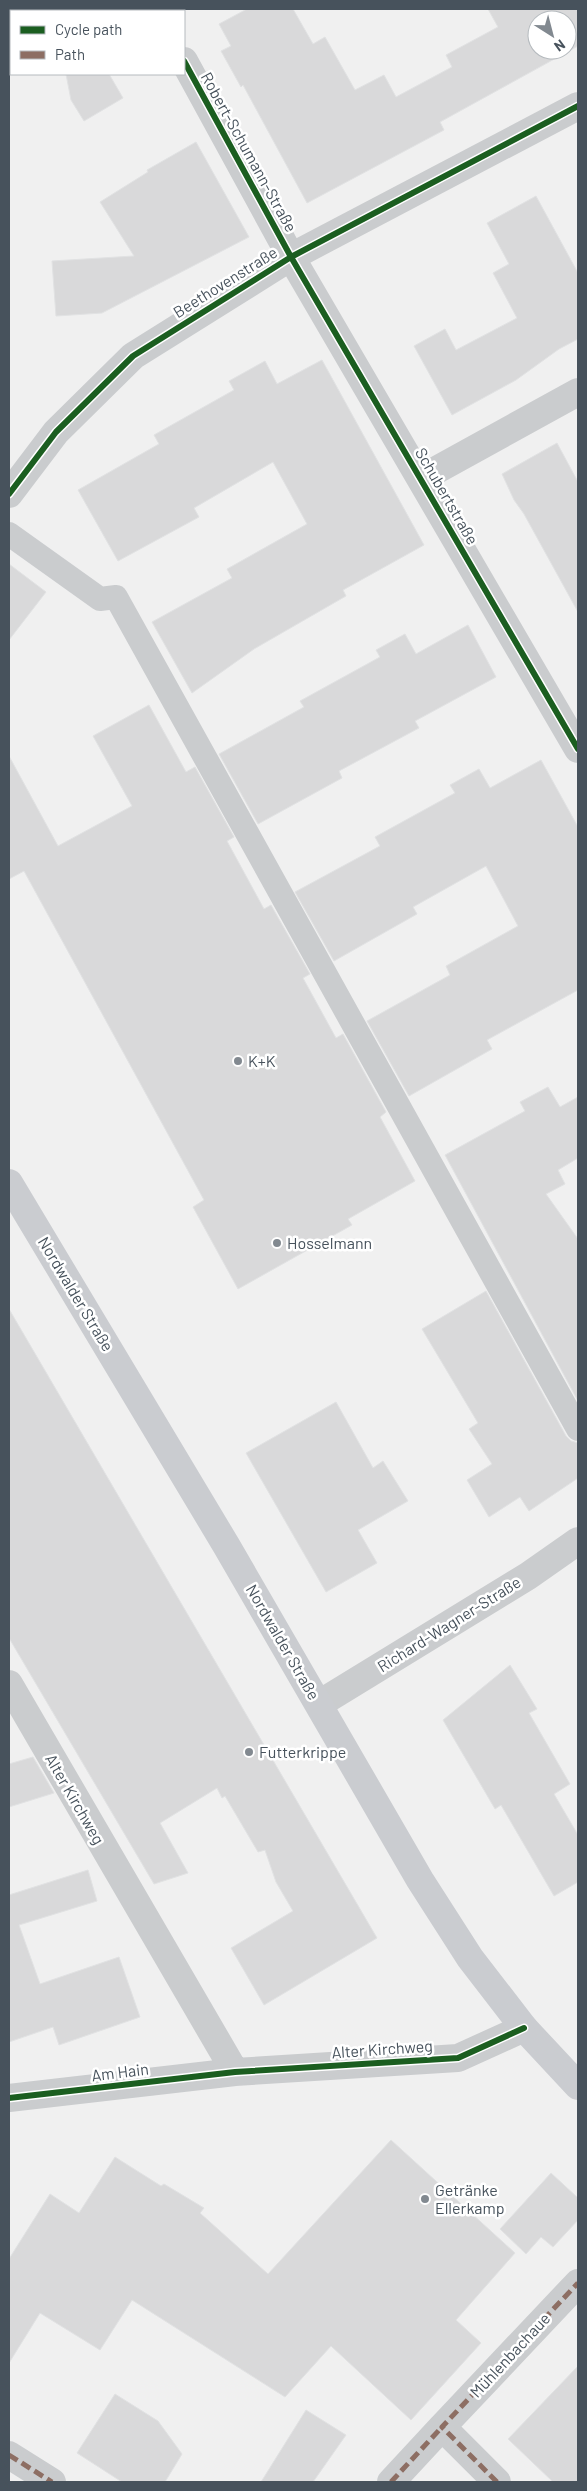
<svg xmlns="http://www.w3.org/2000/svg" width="587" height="2491" viewBox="0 0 587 2491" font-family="Barlow,sans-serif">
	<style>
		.building { fill: #d9d9da; stroke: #e1e2e3; fill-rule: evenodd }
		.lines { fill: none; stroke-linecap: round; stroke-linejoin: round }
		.lane { stroke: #caccce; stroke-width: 24 }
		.street { stroke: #caccce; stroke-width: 28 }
		.secondary { stroke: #caccd0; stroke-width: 28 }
		.quiet { stroke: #8d6e63; stroke-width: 5; stroke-dasharray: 10 5; stroke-linecap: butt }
		.cycleway-casing { stroke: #fff; stroke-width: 9 }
		.cycleway { stroke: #1b5e20; stroke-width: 6 }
		.poi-dot { fill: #828990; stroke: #fff; stroke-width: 2 }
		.labels { text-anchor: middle; stroke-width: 5; stroke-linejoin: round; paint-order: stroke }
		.street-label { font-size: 16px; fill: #47525c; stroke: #fff }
		.poi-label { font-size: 16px; fill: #47525c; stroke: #fff; text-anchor: start }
	</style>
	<rect width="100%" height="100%" fill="#f0f0f0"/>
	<path class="building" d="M247,9H293L313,44L325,37L355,90L384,75L396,97L452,67L446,55L498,27L488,9H578V46L440,122L444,130L307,203L243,85L241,87L221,51L231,46L219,24ZM537,20H567V50H537Z
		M66,74H109L123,98L84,121L71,100Z
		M196,142L249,237L102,313L56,316L52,261L134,256L100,202L148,172L147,170Z
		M536,196L578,273V339L559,349L516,380L452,415L414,346L445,329L456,350L517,318L493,273L509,264L487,223Z
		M322,360L424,545L343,590L346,596L254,649L192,693L152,622L232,578L227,569L307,524L273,462L194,508L199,517L118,561L78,490L159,444L154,435L234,390L229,381L265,361L277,384Z
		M557,443L578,482V612L524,514L514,500L502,474Z
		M9,564L46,592L9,640Z
		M468,625L496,677L415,721L419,728L339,771L342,778L258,824L219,754L304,707L300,701L380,657L376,650L405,634L416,654Z
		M149,705L186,772L195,767L234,837L227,841L264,909L271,905L310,974L303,978L336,1038L343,1034L386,1112L380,1117L415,1181L348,1219L352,1225L238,1289L193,1207L204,1200L24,871L9,879V756L58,846L132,806L93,736Z
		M541,760L578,827V990L487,1040L492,1049L409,1096L367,1021L450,975L446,966L518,926L486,866L413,907L417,914L334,961L295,892L380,846L375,837L455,793L450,785L479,769L490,788Z
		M548,1087L560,1107L578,1097V1158L558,1170L565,1184L546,1194L578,1239V1401L445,1155L525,1111L520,1102Z
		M486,1291L566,1436L571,1441L578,1443V1478L529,1511L520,1497L489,1517L467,1480L492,1464L469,1429L478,1423L422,1329Z
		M9,1309L377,1938L264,2005L231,1948L293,1911L276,1882L265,1850L258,1852L225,1796L222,1798L217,1788L160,1823L188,1873L154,1884L9,1638Z
		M336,1402L373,1468L383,1461L408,1501L358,1530L377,1563L326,1592L246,1453Z
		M510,1665L537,1709L529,1713L570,1784L554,1794L578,1835V1882L554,1896L501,1805L495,1809L443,1720Z
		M33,1757L54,1793L9,1807V1764Z
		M88,1870L97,1901L19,1925L40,1984L119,1957L140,2017L59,2045L53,2027L9,2042V1895Z
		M391,2140L515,2253L456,2320L481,2343L411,2420L331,2346L285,2397L132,2300L100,2350L40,2313L9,2363V2259L50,2194L79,2213L115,2157L161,2186L164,2184L204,2208L200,2213L268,2274Z
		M551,2173L578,2198V2220L553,2247L541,2237L526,2254L500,2229Z
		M578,2366V2482H553L508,2439Z
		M115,2394L158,2421L182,2454L165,2482H122L77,2453Z
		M306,2410L346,2435L313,2482H261Z"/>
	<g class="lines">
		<path class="lane" d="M9,534L100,599L116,597L578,1429"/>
		<path class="street" d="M155,9L156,11
			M184,61L291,257L578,749
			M422,478L578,392
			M9,494L56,432L133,356L291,257L578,106
			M9,1684L235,2072
			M319,1704L528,1576L578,1541
			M9,2098L235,2072L458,2058L524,2028
			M9,2455L52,2482
			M391,2482L442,2427
			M497,2482L442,2427L578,2283"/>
		<path class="secondary" d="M9,1183L226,1545L420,1880L470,1958L524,2028L578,2086"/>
		<path class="quiet" d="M9,2455L52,2482
			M391,2482L442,2427
			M497,2482L442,2427L578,2283"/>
		<g class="cycleway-casing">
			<path id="cycleway" d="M184,61L291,257L578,749
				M9,494L56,432L133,356L291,257L578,106
				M9,2098L235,2072L458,2058L524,2028"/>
		</g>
		<use href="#cycleway" class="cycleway"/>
	</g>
	<g class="poi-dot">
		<circle cx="238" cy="1061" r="5"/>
		<circle cx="277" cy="1243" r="5"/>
		<circle cx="249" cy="1752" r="5"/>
		<circle cx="425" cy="2199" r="5"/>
	</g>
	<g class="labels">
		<g class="street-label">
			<text transform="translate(249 152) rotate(61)" y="6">Robert-Schumann-Straße</text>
			<text transform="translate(225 282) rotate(-32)" y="6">Beethovenstraße</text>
			<text transform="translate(447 496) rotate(60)" y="6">Schubertstraße</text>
			<text transform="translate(76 1294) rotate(59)" y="6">Nordwalder Straße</text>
			<text transform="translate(449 1624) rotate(-32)" y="6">Richard-Wagner-Straße</text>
			<text transform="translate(283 1642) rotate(60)" y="6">Nordwalder Straße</text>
			<text transform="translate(75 1799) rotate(60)" y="6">Alter Kirchweg</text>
			<text transform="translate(382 2049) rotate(-4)" y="6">Alter Kirchweg</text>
			<text transform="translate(120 2072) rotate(-7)" y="6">Am Hain</text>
			<text transform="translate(510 2355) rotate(-47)" y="6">Mühlenbachaue</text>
		</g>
		<g class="poi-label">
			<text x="248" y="1067">K+K</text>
			<text x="287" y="1249">Hosselmann</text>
			<text x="259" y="1758">Futterkrippe</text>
			<text x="435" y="2196">Getränke<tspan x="435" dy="18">Ellerkamp</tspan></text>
		</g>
	</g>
	<rect width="587" height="2491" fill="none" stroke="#47525c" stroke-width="20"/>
	<rect x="10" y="10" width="175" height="65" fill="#ffffff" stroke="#b5babe"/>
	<rect x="20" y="26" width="25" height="8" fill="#1b5e20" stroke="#b5babe"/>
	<text x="55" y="35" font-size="15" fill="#47525c">Cycle path</text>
	<rect x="20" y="51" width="25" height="8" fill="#8d6e63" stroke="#b5babe"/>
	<text x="55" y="60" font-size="15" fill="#47525c">Path</text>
	<g transform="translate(552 35) rotate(144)"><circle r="24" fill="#ffffff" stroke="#b5babe"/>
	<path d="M0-4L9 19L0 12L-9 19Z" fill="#828990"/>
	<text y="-8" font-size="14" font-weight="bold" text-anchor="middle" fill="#47525c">N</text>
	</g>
</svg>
